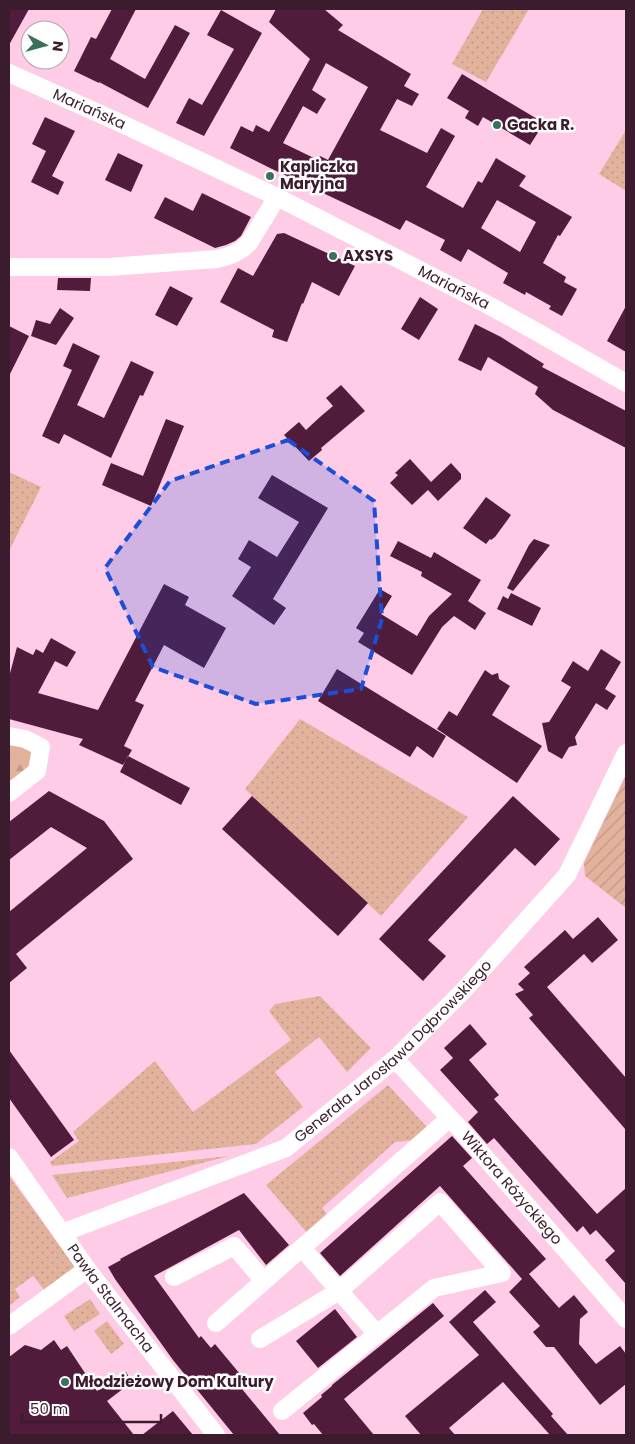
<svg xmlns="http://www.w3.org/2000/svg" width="635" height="1444" viewBox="0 0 635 1444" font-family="Poppins,sans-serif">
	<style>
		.grass { fill: url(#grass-dots) }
		.forest { fill: url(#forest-firs) }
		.garden { fill: url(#garden-furrows) }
		.building { fill: #511b3c; fill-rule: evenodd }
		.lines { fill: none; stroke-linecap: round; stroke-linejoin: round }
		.minor { stroke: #fff; stroke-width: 18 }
		.marked { fill: #1d4ed8; fill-opacity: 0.2; stroke: #1d4ed8; stroke-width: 4; stroke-dasharray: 10 6; stroke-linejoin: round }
		.poi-dot { fill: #38725b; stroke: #fefefe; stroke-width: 2 }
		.labels { text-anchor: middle; stroke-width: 5; stroke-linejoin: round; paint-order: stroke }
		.street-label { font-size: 15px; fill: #3b1c2e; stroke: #fefefe }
		.poi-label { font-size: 15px; font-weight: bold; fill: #3b1c2e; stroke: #fefefe; text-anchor: start }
	</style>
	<defs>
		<pattern id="grass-dots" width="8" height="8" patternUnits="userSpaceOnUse" patternTransform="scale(1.25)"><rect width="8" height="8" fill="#e2b29c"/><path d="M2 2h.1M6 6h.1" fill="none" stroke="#c39887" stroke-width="1.8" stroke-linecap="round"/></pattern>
		<pattern id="forest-firs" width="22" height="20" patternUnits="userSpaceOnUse" patternTransform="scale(1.25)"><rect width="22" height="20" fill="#e2b29c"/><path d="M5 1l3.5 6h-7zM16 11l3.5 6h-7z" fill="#c39887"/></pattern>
		<pattern id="garden-furrows" width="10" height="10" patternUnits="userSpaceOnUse" patternTransform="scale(1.25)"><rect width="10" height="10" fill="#e2b29c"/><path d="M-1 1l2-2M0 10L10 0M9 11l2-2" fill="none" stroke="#c39887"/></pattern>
	</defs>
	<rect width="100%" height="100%" fill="#fecce6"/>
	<path class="grass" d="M483,9H529L486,82L452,64Z
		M626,130V191L599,174Z
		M9,472L41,487L9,551Z
		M300,719L468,817L381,916L245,789Z
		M320,996L371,1048L347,1072L319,1037L275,1072L303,1107L256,1144L52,1166L50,1162L79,1141L73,1132L155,1061L193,1112L291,1040L269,1011L275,1004Z
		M388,1085L427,1127L415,1140L395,1142L322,1208L330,1218L309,1235L266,1185Z
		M229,1156L67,1198L52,1175Z
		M9,1176L76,1268L45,1291L33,1276L15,1289L20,1297L9,1306Z
		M90,1299L100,1314L74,1331L64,1316Z
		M107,1321L124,1344L111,1354L94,1331Z"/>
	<path class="forest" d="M9,736L41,747L37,771L9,793Z"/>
	<path class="garden" d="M626,775V908L585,876L584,863Z"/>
	<path class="building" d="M9,9H29L9,45Z
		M112,9H136L110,59L145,79L175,25L190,33L148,108L99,82V83L74,71L91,37L96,39Z
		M276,9H324L343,25L338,30L411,74L404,86L419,94L412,106L397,99L380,130L427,153L441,128L455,136L426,187L463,208L478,181L482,183L496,158L526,176L519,186L572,217L560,236L558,235L543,263L566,277L564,282L577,289L562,316L549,309L551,306L526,292L525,295L503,283L508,273L468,249L461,262L440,250L445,240L406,220L400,230L378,219L270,168L230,148L241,126L253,132L256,125L269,132L310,59L269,22ZM326,63L368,87L328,160L320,156L318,160L283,143L303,106L317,114L326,99L312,90ZM497,200L536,222L520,252L481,228Z
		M221,10L262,33L204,136L176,123L189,98L202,105L234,49L207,35Z
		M462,74L544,123L530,145L483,117L478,126L465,118L469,111L447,98Z
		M45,117L75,131L52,176L64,182L58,195L31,182L46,151L32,144Z
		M118,153L143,165L131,192L105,180Z
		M202,193L251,217L241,236L235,241L226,245L215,248L154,218L165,197L193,211Z
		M284,233L355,266L339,296L312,282L303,304L302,303L287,342L272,337L274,330L220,302L238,268L253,276L277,234Z
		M58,278H91L90,291L57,290Z
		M170,286L193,298L177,326L155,315Z
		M420,297L438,309L419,340L401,329Z
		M626,306V352L607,341Z
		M60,308L74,318L56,345L31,336L36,320L50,324Z
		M475,324L501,337L544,364L542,367L626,411V448L553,410L535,394L538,387L488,357L481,371L458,360Z
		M9,326L29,336L9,376Z
		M73,343L100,356L77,405L104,418L131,361L154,372L143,396L140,395L111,458L64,434L59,444L42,436L72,370L63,366Z
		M341,385L365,411L321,448L322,450L309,461L284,435L299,422L306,430L320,417L333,406L326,398Z
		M166,419L184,426L151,506L102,485L111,463L143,476Z
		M410,459L431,482L451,463L461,474V479L438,501L428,490L412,505L390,483L398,475L395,473Z
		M272,475L328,508L273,599L286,608L274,625L232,596L251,567L238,559L249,540L277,557L299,522L258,498Z
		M486,497L511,515L495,537L491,540L490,539L486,544L463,528Z
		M534,539L550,545L513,591L507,588L529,545Z
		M398,541L431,558L434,552L481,580L468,601L486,613L475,630L454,616L442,627L412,675L358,642L364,633L356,628L380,589L392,596L381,614L417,636L429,616L452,594L421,576L422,572L390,556Z
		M164,584L189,597L185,605L226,628L204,668L164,645L135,701L144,705L124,746L132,750L123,765L79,745L83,739L9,719V677L17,647L33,655L36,649L43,653L51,638L76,652L67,667L55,661L38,693L98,710Z
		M511,593L541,608L532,626L497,609L503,596L508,599Z
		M601,649L621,662L605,689L616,696L607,710L596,703L575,737L577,745L569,747L562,759L548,751L542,723L549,722L571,687L561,681L573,661L588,671Z
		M337,669L446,736L433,758L417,746L410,757L318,701Z
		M485,670L492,675L498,673L499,679L510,686L492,715L542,746L517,783L437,729L449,711L457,716Z
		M128,756L190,788L181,805L120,772Z
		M49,791L104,821L133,859L16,954L27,968L9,983V912L87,848L51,827L9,860V822Z
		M252,796L368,903L338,936L222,829Z
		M513,796L560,839L535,866L515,848L428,940L446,956L423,981L379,939Z
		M598,917L618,940L592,963L584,954L547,987L626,1078V1130L529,1018L533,1015L515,994L524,990L518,984L530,973L524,967L565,930L573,939Z
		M470,1024L487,1044L469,1060L499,1095L494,1099L597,1214L626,1188V1284L605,1260L615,1251L596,1230L590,1235L583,1226L577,1232L494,1138L487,1144L468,1122L478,1112L440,1070L453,1058L444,1048Z
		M9,1050L74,1140L51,1157L9,1098Z
		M452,1136L472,1158L463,1166L546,1259L529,1274L559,1308L574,1295L588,1312L580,1319L579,1344L596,1364L620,1346L626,1354V1384L600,1405L554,1347H546L533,1332L540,1326L509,1292L522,1279L440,1186L340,1276L320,1253Z
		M244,1193L289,1245L266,1265L239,1230L154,1276L199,1338L201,1336L211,1348L215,1344L240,1374L235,1378L243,1388L242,1389L280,1435H234L173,1360L115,1279L108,1267L121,1260L120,1259Z
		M485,1290L496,1302L473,1322L553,1414L551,1416L568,1435H550L503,1382L449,1428L455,1435H421L405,1416L479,1355L449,1322Z
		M433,1303L444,1316L344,1399L374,1435H323L314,1424L312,1425L303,1413L322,1397L321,1395L332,1386V1385Z
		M335,1309L357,1337L318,1368L296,1341Z
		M54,1340L61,1350L67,1346L97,1391L126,1372L132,1382L107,1401L134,1435H9V1357L25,1345L41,1350Z
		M173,1411L193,1435H142Z"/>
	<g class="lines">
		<g class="minor">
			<path id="s1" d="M9,73L118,122L277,197L490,306L537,332L626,383"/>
			<path d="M9,267H109L217,259C230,256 239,253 249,243L277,197"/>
			<path d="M9,736L25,739L41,747L37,771L9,793"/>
			<path id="s2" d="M395,1059L462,1131L626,1319"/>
			<path id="s3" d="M9,1157L87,1269L216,1435"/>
			<path id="s4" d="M62,1233L286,1148L395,1059L463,991L567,875L626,753"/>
			<path d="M302,1248L377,1334"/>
			<path d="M174,1277L234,1246L264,1281"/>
			<path d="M216,1323L450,1118"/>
			<path d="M9,1326L87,1269"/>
			<path d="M260,1339L339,1291L440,1202L502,1273L434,1288L282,1411"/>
		</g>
	</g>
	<path class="marked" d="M288,440L374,501L382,619L361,689L256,704L153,667L105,568L170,481Z"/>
	<g class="poi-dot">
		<circle cx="497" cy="125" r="5"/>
		<circle cx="270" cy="176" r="5"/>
		<circle cx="333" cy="256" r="5"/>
		<circle cx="65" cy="1382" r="5"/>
	</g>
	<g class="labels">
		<g class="street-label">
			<text dy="5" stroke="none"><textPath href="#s1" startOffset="88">Mariańska</textPath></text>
			<text dy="5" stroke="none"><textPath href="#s1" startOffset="494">Mariańska</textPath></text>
			<text dy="5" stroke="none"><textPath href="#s4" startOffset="384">Generała Jarosława Dąbrowskiego</textPath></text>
			<text dy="5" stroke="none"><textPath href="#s2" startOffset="174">Wiktora Różyckiego</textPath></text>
			<text dy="5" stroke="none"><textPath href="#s3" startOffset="174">Pawła Stalmacha</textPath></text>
		</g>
		<g class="poi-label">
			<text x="507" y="130">Gacka R.</text>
			<text x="280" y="172">Kapliczka<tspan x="280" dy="17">Maryjna</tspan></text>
			<text x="343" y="261">AXSYS</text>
			<text x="75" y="1387">Młodzieżowy Dom Kultury</text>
		</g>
	</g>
	<rect width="635" height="1444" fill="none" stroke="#3b1c2e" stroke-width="20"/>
	<g transform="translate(45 45) rotate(96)"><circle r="24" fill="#fefefe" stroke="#b0a4ab"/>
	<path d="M0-4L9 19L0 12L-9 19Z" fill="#38725b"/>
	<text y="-8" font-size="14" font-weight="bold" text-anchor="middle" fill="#3b1c2e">N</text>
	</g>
	<path d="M22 1414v8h139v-8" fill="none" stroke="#3b1c2e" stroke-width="2.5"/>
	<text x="30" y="1414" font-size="15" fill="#3b1c2e" stroke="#fefefe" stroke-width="4" paint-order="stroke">50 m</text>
</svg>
